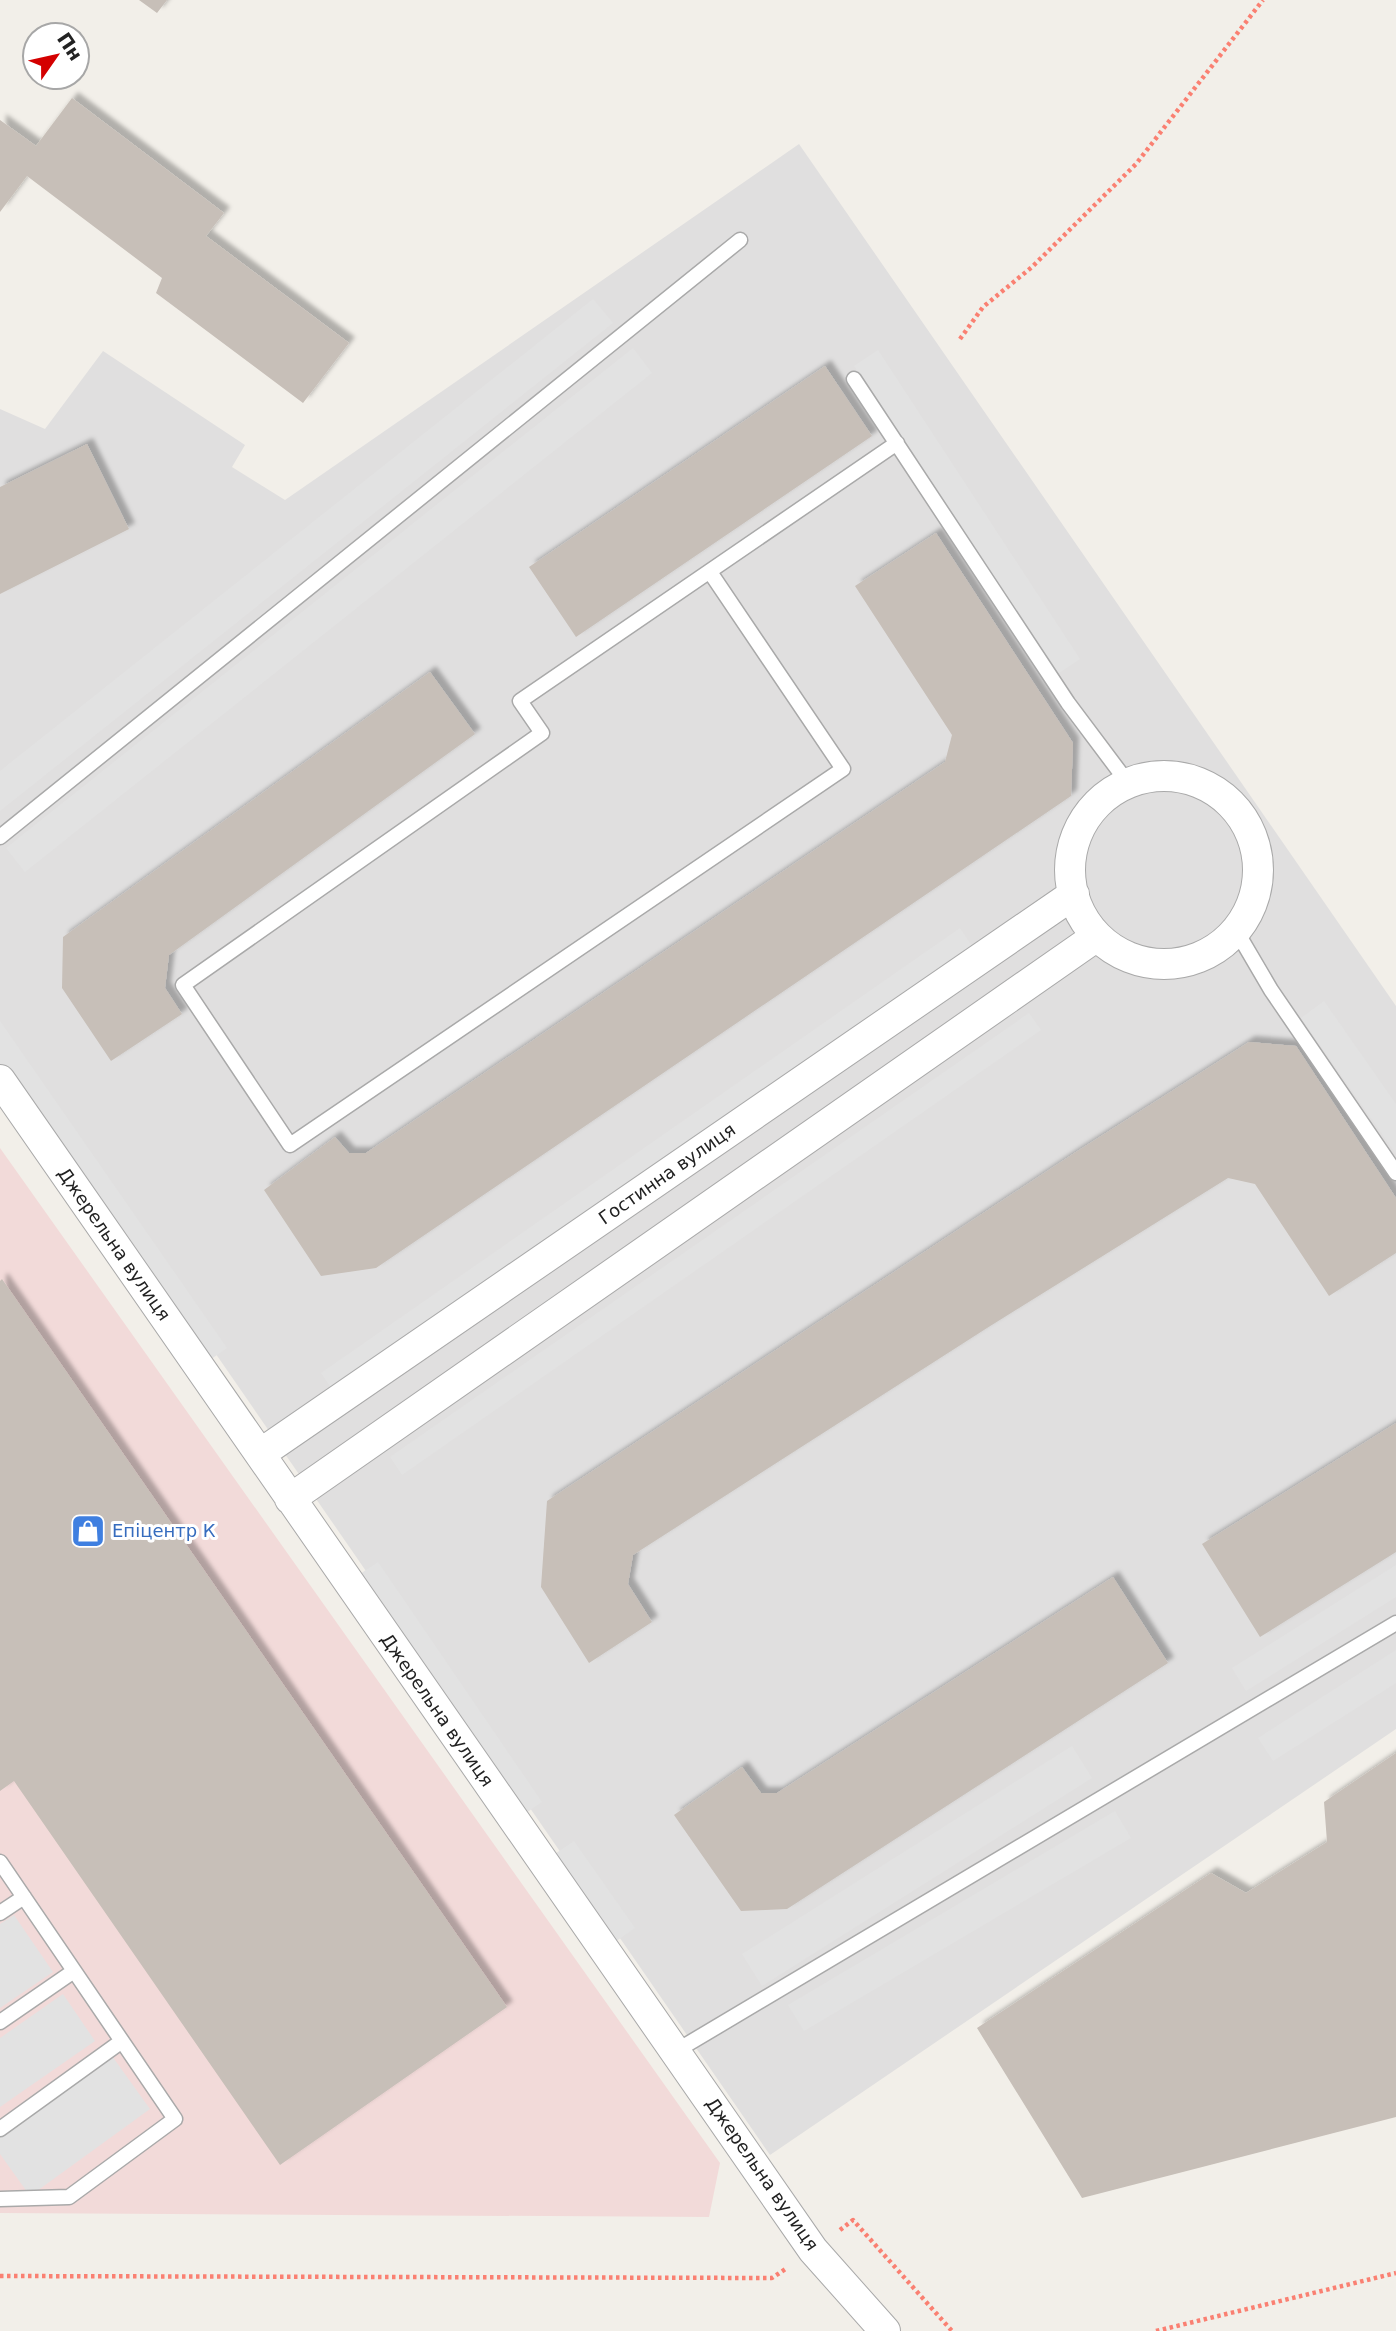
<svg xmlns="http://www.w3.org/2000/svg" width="1396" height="2331" viewBox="0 0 1396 2331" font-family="'DejaVu Sans',sans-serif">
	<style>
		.residential { fill: #e0dfdf }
		.commercial { fill: #f2dad9 }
		.parking { fill: #e2e2e2 }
		.building { fill: #c7bfb8; filter: url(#shadow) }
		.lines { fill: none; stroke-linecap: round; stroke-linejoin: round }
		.lane-casing { stroke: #a9a9a9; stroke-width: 17 }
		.street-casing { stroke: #a9a9a9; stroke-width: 32 }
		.path { stroke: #fa8072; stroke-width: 4.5; stroke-dasharray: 3.5 3.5; stroke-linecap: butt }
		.lane { stroke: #fff; stroke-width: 14 }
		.street { stroke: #fff; stroke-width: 30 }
		.labels { text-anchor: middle; stroke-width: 6; stroke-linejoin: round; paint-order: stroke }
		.street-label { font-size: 18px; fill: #222; stroke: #fff }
		.shop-label { font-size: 18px; fill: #366cbe; stroke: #fff; text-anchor: start }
	</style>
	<defs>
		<filter id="shadow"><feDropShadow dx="6" dy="-6" stdDeviation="2" flood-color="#0004"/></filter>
	</defs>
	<rect width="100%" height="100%" fill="#f2efe9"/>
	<path class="residential" d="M799,144L1396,1006V1729L770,2155L0,1042V409L45,429L103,351L245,445L232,467L285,500Z"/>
	<path class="commercial" d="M0,1148L720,2163L709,2217L0,2213Z"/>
	<path class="parking" d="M593,299L613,323L0,811V771Z
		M633,348L652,373L25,872L6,848Z
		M878,350L1080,659L1056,675L854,366Z
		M960,928L972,946L333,1391L321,1373Z
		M1324,1001L1396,1104V1154L1301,1018Z
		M1029,1013L1041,1030L402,1475L390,1457Z
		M0,1021L227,1348L207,1362L0,1064Z
		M378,1562L542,1802L520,1817L357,1576Z
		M1396,1565V1597L1246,1691L1232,1668Z
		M1396,1650V1683L1273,1761L1258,1738Z
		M1072,1746L1092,1778L762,1986L742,1954Z
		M1115,1811L1131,1838L804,2031L788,2005Z
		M574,1841L635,1928L612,1944L552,1856Z
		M14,1915L53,1972L0,2008V1924Z
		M63,1994L95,2041L0,2107V2038Z
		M112,2056L150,2109L30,2196L0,2154V2136Z"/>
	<path class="building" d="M139,0H167L157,13Z
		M72,98L224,213L206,236L349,343L303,403L156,293L162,278L27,176L0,212V120L36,146Z
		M825,366L872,436L576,637L529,567Z
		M87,444L129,529L0,594V487Z
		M936,533L1073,743L1071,796L376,1268L321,1276L264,1190L335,1137L349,1153H366L945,762L952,735L855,586Z
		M430,672L475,734L169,955L165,988L182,1014L111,1061L62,988L63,937Z
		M1249,1042L1296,1046L1396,1198V1253L1329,1296L1255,1184L1228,1178L987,1328L633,1555L628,1584L652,1622L589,1663L541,1587L547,1501L1076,1152Z
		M2,1279L507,2007L280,2165L14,1781L0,1791V1281Z
		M1396,1423V1552L1260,1637L1202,1544Z
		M1113,1577L1168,1663L787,1909L741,1911L674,1815L742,1767L761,1793H777Z
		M1396,1753V2117L1082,2198L977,2028L1211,1873L1246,1893L1327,1842L1324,1802Z"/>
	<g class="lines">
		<g class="lane-casing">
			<path id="lane" d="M854,379L1068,703L1128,783
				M710,572L843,769L290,1145L183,985L542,733L520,701L897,443
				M0,837L740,240
				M1237,932L1271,990L1396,1173
				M0,1862L175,2119L69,2197L0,2199
				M0,1913L24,1897
				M0,2022L74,1971
				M676,2051L1396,1623
				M0,2129L122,2041"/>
		</g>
		<g class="street-casing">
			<path id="street" d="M1070 870a94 94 0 1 1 188 0a94 94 0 1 1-188 0Z
				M0,1080L813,2250L885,2331
				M260,1454L1074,894
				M290,1499L1097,936"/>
		</g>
		<path class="path" d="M960,339L983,307L1032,267L1136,164L1263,0
			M840,2230L853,2220L952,2331
			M0,2276L772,2278L787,2268
			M1156,2331L1396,2273"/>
		<use href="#lane" class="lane"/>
		<use href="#street" class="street"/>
	</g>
	<defs>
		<g id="shop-square" transform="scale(1.75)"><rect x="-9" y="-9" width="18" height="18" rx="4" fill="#3f7fe0" stroke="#fff"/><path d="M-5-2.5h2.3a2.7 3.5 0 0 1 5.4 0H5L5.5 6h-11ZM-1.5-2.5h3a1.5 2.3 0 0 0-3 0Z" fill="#fff"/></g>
	</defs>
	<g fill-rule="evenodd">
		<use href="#shop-square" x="88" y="1531"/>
	</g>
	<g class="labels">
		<g class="street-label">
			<text transform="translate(667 1174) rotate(-35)" y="6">Гостинна вулиця</text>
			<text transform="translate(114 1244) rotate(55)" y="6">Джерельна вулиця</text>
			<text transform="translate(437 1710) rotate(55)" y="6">Джерельна вулиця</text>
			<text transform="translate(762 2174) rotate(55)" y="6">Джерельна вулиця</text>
		</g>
		<g class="shop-label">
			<text x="112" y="1537">Епіцентр К</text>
		</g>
	</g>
	<g transform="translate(56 56) rotate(56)"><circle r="33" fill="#ffffff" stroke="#a7a7a7" stroke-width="2"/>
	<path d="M0-5L12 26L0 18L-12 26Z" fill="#d40000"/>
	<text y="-10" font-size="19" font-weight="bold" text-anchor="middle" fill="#222222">Пн</text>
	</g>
</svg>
